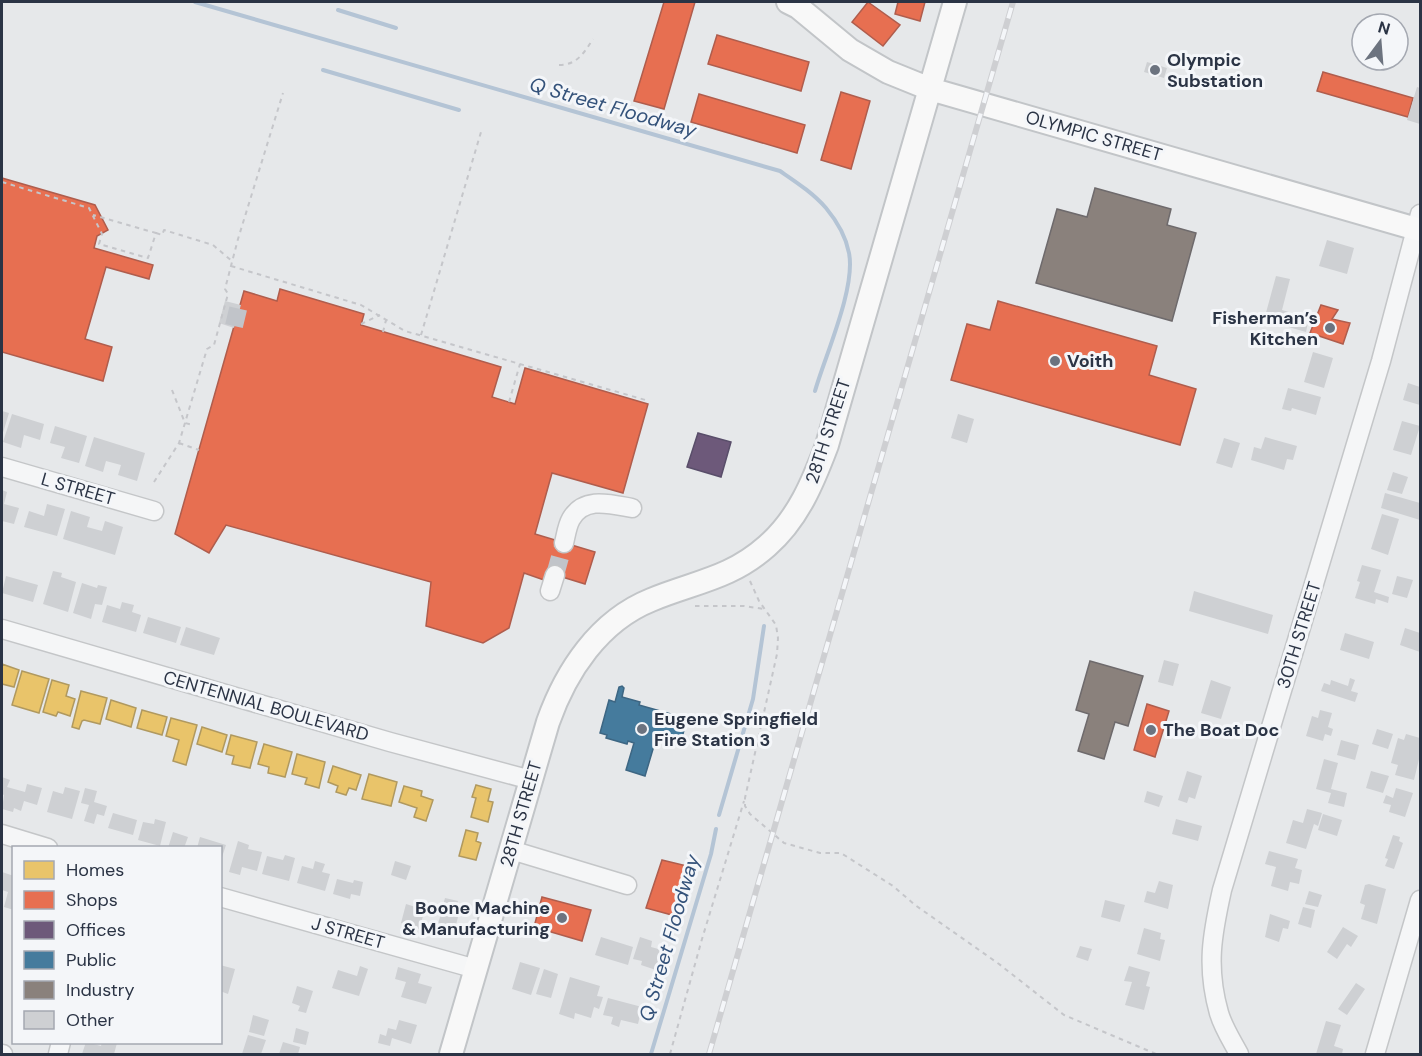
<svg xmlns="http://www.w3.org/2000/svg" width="1422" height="1056" viewBox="0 0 1422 1056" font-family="'DM Sans',sans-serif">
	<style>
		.homes { fill: #e9c46a; stroke: #b0995f; stroke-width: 1.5 }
		.shops { fill: #e76f51; stroke: #af5d4d; stroke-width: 1.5 }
		.offices { fill: #6d597a; stroke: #594e6a; stroke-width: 1.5 }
		.public { fill: #457b9d; stroke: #3d6683; stroke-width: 1.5 }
		.industry { fill: #8a817c; stroke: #6e6a6c; stroke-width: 1.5 }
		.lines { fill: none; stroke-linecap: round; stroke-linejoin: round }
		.stream { stroke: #b4c4d5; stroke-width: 4 }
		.building { fill: #ced0d3 }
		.minor-tunnel { stroke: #c1c4c9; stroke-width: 18; stroke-dasharray: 18 9; stroke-linecap: butt }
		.minor-casing { stroke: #c4c6c8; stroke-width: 21 }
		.major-casing { stroke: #c2c5c8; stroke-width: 26 }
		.path { stroke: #c5c6ca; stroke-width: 2; stroke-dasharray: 4.5 4.5; stroke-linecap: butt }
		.minor { stroke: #f5f6f7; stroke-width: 18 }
		.major { stroke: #f8f8f8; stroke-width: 22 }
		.rail-casing { stroke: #cecfd2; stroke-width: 6 }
		.rail { stroke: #f4f6f9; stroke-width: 4; stroke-dasharray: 11; stroke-linecap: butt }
		.poi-dot { fill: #6c737f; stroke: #f4f6f9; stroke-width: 2 }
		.labels { text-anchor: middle; stroke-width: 6; stroke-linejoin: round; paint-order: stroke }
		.poi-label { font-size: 18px; font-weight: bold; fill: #2b3445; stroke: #f4f6f9; text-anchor: start }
		.street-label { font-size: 18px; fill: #2b3445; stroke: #f4f6f9 }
		.water-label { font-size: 20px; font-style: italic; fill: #34527a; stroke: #f4f6f9 }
	</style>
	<rect width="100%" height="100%" fill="#e6e8ea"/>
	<path class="homes" d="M2,664L19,670L14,687L2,684V686Z
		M22,671L49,679L39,713L12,705Z
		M52,680L69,685L66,696L75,699L70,716L58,712L56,716L43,712Z
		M81,691L107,698L100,724L84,720L82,721L79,729L72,727Z
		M111,700L136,708L131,727L106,719Z
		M142,710L167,717L162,735L137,728Z
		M171,718L197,725L186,765L173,761L179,740L166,736Z
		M202,727L227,735L222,752L197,744Z
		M231,735L257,742L250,768L232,764L234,756L226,754Z
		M264,744L292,752L285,777L268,773L269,767L258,764Z
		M297,754L325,762L319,788L305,784L307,778L292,774Z
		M333,766L361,775L356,790L349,788L346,795L336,792L338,786L328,782Z
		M369,774L397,782L391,806L362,799Z
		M476,785L491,789L488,801L493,802L488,822L471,817L476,798L472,797Z
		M404,786L422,791L421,796L433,800L426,821L414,817L417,808L399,802Z
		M466,830L478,833L476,841L481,843L476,860L459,856Z"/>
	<path class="shops" d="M664,2H695L664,109L634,101Z
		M868,2L900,25L883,46L852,22Z
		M898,2H925L920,21L895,14Z
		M717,35L809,62L801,91L708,64Z
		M1323,72L1413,98L1408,117L1317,91Z
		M841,92L870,101L851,169L821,160Z
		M699,94L805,125L797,153L691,122Z
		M2,178L95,205L108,230L97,236L94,248L153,265L149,279L106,267L85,339L112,347L103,381L2,352Z
		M280,289L364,314L361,325L501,367L492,397L515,404L525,368L648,404L623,493L552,473L535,534L595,552L585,584L546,572L544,580L524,573L509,628L483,643L426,626L431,582L226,525L209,553L175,534L244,291L277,301Z
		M998,301L1157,346L1149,375L1196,389L1180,445L951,380L967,324L990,330Z
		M1321,305L1338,310L1332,319L1350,323L1343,344L1310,333Z
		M1147,704L1169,711L1155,757L1134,750Z
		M662,860L687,866L672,915L646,908Z
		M542,897L591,910L582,941L534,927Z"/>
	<path class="offices" d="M698,433L731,442L721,477L687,467Z"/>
	<path class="public" d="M622,686L624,688L622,697L640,702L639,705L685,718L683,725L685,726L680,746L656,739L645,776L626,770L634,743L628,741L627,744L606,738L607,735L600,733L609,700L615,702L619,687Z"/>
	<path class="industry" d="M1095,188L1171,209L1167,225L1196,233L1172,321L1036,283L1057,209L1087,217Z
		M1090,661L1143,676L1128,726L1115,722L1104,759L1078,751L1089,714L1076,710Z"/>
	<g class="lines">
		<path class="stream" d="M195,2L780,171C796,182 813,193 826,208C836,220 846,237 849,253C856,288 825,356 815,391
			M338,10L396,28
			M323,70L459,110
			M719,815L753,699L764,626
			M651,1054L711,854L716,829"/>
	</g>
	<path class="building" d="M1147,62L1167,68L1164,78L1144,72Z
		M1417,87L1420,88V124L1407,120Z
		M1327,240L1354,248L1347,274L1319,266Z
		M1276,276L1290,279L1282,310L1309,318L1306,332L1264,320Z
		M225,301L241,305L234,328L219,323Z
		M1313,352L1333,358L1324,388L1304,382Z
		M1408,383L1420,387V405L1403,400Z
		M1288,388L1321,397L1316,415L1292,408L1291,411L1282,409Z
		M2,411L9,413L2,436Z
		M12,414L44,424L40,440L24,435L21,448L3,442Z
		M958,414L974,419L967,443L951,438Z
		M1402,421L1420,426L1411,455L1393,450Z
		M55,426L87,436L79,463L61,458L65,447L50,443Z
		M94,437L145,453L137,481L118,475L121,465L106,461L103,472L85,466Z
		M1265,437L1297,446L1293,460L1287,459L1284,470L1251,460L1254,447L1261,449Z
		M1224,438L1240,443L1232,468L1216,463Z
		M1393,472L1408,477L1402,494L1387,490Z
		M2,490L7,492L4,504L19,508L14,524L2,521Z
		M1385,493L1420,503V520L1381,508Z
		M47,504L65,509L57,536L24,527L29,511L44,516Z
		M71,511L90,517L87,527L102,531L105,521L123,527L115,555L63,539Z
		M1382,514L1399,519L1388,555L1371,549Z
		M1362,565L1381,570L1374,592L1389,597L1388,603L1376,599L1375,604L1355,598L1360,582L1357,581Z
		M53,571L62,573L61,577L76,582L68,612L43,604Z
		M6,576L38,585L33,602L2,593Z
		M1397,576L1413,580L1407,598L1392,594Z
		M82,583L97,588L98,585L107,587L102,605L95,604L91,619L73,613Z
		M1194,591L1273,615L1268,634L1189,611Z
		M122,602L134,605L132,612L141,615L136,632L102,622L107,605L120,609Z
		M148,617L181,627L176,643L143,633Z
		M186,627L220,638L214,655L180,645Z
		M1405,628L1420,633V652L1400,645Z
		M1345,633L1374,642L1369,659L1340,650Z
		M1164,660L1179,664L1173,686L1158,682Z
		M1350,678L1355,680L1351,691L1358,693L1355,702L1321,691L1324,683L1330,685L1331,680L1348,686Z
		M1211,680L1231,687L1221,719L1201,713Z
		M1320,710L1332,713L1328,727L1333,729L1331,736L1325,734L1323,741L1306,736L1312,716L1318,718Z
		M1377,729L1393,734L1388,749L1372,744Z
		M1406,734L1420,738V755L1414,780L1395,775L1398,765L1391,763L1398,738L1404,740Z
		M1341,740L1359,745L1355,760L1337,755Z
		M1324,759L1338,763L1331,789L1347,793L1344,807L1328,803L1331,793L1316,789Z
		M1187,771L1202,776L1195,799L1189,797L1187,803L1178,800Z
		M1371,771L1389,776L1383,793L1366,788Z
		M2,777L10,780L7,787L25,792L27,784L42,788L37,805L24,801L21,811L14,808L13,812L2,809L4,795L2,794Z
		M65,787L80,791L72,819L47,812L53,791L63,794Z
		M85,788L97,791L94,802L107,806L104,816L97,814L94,824L84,821L89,805L81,803Z
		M1396,788L1413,793L1405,817L1389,812L1391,805L1383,803L1386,795L1393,798Z
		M1147,791L1163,796L1159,807L1144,802Z
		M1307,809L1322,813L1318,826L1314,824L1306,849L1286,843L1293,820L1303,823Z
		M113,813L137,820L133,835L108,828Z
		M1323,814L1342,820L1337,836L1318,830Z
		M155,819L166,822L160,846L138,840L143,822L154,824Z
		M1176,819L1202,826L1198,841L1172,834Z
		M173,832L188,837L184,848H168Z
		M1393,835L1400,837L1399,841L1403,843L1394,869L1385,866L1388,859L1385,858Z
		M200,837L226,845L221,860L220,848H197Z
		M238,841L249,845L248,849L262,852L257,871L242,867L240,875L229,872Z
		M1269,851L1298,859L1295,868L1302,870L1299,884L1290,882L1288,891L1271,886L1276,867L1265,864Z
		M285,855L295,858L289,881L262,874L267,856L283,860Z
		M315,861L325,864L322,872L330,874L325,891L297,883L302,866L313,869Z
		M395,861L411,866L406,880L391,875Z
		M2,872L14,876V910L4,907L8,892L2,890Z
		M337,879L353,883L354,880L363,882L360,896L351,894L350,899L333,894Z
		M1159,881L1173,885L1168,909L1144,902L1147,891L1155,893Z
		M1369,884L1386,889L1377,924L1361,919L1365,905L1360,903L1365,885Z
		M1309,891L1322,895L1318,907L1305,904Z
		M445,898L458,901L454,916L458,917L453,937L436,932Z
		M1105,900L1125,905L1120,922L1101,917Z
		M406,904L425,910L419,929L401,923Z
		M1303,907L1315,910L1311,928L1298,924Z
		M1270,914L1290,921L1288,929L1283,928L1279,942L1265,937Z
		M1343,927L1358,936L1351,947L1347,944L1337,959L1327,952Z
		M1144,928L1161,933L1160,939L1165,940L1160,961L1137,954Z
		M601,937L633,947L628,965L595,955Z
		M640,937L652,941L651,947L662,950L660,957L666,959L662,972L641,965L642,961L633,959Z
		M1080,946L1092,949L1088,961L1076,957Z
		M520,962L540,968L531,995L512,989Z
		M220,965L235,969L228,994L220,991Z
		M360,966L368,969L359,996L332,988L338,970L357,976Z
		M1129,966L1150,972L1146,986L1150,987L1144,1010L1125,1005L1132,982L1124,981Z
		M398,967L421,974L418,983L432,987L426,1004L401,997L406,982L395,979Z
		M544,969L558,974L551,998L536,994Z
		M570,977L600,986L597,996L603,997L599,1009L594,1007L591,1018L575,1013L574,1019L559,1014Z
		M1356,983L1365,989L1347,1015L1338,1009Z
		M297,986L313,991L306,1013L298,1011L300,1006L292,1003Z
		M608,998L642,1007L638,1024L621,1020L619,1027L611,1024L613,1017L603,1015Z
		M253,1015L269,1020L264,1036L249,1032Z
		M399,1020L417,1025L411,1044L392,1038L390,1046L378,1043L380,1034L386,1036L388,1028L396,1030Z
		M1326,1021L1341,1025L1334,1046L1343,1049L1342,1054H1316Z
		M296,1028L309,1032L306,1045L293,1042Z
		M248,1035L266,1040L261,1054H242Z
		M86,1042L101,1046L102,1042L117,1043L114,1054L104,1053V1054H82Z
		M283,1042L300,1047L298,1054H279Z"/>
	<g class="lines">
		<path class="minor-tunnel" d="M234,326L239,305
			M555,575L564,543"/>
		<g class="minor-casing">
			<path id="minor" d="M2,467L154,511
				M564,543C566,535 567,526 571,519C584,496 610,504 632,508
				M550,591L555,575
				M2,629L390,742L531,780
				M2,834L48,848
				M511,850L627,885
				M220,897L476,969
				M2,1054H3
				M58,1054L61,1042
				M1239,1054C1232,1041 1223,1027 1219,1013C1206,967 1212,935 1222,890L1381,361L1420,214
				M1375,1054L1420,900"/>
		</g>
		<g class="major-casing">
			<path id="major" d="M788,2L798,7L850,50L888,72L930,89L1420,230
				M451,1054L548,722C566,671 599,621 651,600C694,582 730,579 767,546C798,519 813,482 827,445L955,2"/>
		</g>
		<path class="path" d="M559,65C577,65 584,53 593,39
			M2,182L89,208L102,234L99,244L148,258L156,233L93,215
			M156,233L162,235L164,230L213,245L233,262
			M231,266L361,305L405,331L649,401
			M361,324L380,315
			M383,332L386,320
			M421,335L481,132
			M172,390L185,423L193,425
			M509,402L520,364
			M179,443L199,450
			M154,482L179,443L207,349L214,345L228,294L225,289L238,239L283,93
			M750,581L759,601L776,625L778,638L777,654L745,798V806L750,814L784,843L820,853H841L893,886L915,905L999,964L1064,1015L1156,1054
			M695,606H744L764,609
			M670,1054L702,939L744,801"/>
		<use href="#minor" class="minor"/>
		<use href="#major" class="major"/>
		<g class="rail-casing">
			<path id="rail" d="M709,1054L1013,2"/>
		</g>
		<use href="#rail" class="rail"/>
	</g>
	<g class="poi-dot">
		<circle cx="1155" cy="70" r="6"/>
		<circle cx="1330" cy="328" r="6"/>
		<circle cx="1055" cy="361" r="6"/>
		<circle cx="642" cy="729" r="6"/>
		<circle cx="1151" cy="730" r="6"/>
		<circle cx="562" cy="918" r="6"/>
	</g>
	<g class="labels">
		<g class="poi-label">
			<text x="1167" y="66">Olympic<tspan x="1167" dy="21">Substation</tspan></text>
			<text x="1318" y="324" text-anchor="end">Fisherman’s<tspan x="1318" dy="21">Kitchen</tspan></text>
			<text x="1067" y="367">Voith</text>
			<text x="654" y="725">Eugene Springfield<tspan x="654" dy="21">Fire Station 3</tspan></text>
			<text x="1163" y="736">The Boat Doc</text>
			<text x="550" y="914" text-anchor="end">Boone Machine<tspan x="550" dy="21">&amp; Manufacturing</tspan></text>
		</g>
		<g class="street-label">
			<text transform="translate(1094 136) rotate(16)" y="6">OLYMPIC STREET</text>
			<text transform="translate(828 431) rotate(-72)" y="6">28TH STREET</text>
			<text transform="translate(78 489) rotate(16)" y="6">L STREET</text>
			<text transform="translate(1299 635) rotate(-73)" y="6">30TH STREET</text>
			<text transform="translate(266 706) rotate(16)" y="6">CENTENNIAL BOULEVARD</text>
			<text transform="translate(521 814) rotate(-74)" y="6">28TH STREET</text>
			<text transform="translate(348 933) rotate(16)" y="6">J STREET</text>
		</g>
		<g class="water-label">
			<text transform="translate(613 107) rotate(16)" y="7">Q Street Floodway</text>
			<text transform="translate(669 938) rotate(-74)" y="7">Q Street Floodway</text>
		</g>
	</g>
	<rect width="1422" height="1056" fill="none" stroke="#2b3445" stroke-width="6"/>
	<rect x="12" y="846" width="210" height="198" fill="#f4f6f9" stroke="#a4a8b1" stroke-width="1.5"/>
	<rect x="24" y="861" width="30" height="18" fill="#e9c46a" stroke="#a4a8b1" stroke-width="1.5"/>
	<text x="66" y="876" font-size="18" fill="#2b3445">Homes</text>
	<rect x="24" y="891" width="30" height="18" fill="#e76f51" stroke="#a4a8b1" stroke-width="1.5"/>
	<text x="66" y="906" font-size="18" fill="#2b3445">Shops</text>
	<rect x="24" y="921" width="30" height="18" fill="#6d597a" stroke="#a4a8b1" stroke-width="1.5"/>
	<text x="66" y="936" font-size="18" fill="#2b3445">Offices</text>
	<rect x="24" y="951" width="30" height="18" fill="#457b9d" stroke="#a4a8b1" stroke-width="1.5"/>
	<text x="66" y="966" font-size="18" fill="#2b3445">Public</text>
	<rect x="24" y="981" width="30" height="18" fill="#8a817c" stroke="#a4a8b1" stroke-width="1.5"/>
	<text x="66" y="996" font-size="18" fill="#2b3445">Industry</text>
	<rect x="24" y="1011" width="30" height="18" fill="#ced0d3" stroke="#a4a8b1" stroke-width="1.5"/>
	<text x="66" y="1026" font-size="18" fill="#2b3445">Other</text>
	<g transform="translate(1380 42) rotate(16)"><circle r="28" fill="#f4f6f9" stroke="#a4a8b1" stroke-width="1.5"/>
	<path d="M0-4.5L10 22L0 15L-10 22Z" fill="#6c737f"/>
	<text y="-9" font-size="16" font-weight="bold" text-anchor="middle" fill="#2b3445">N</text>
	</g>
</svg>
